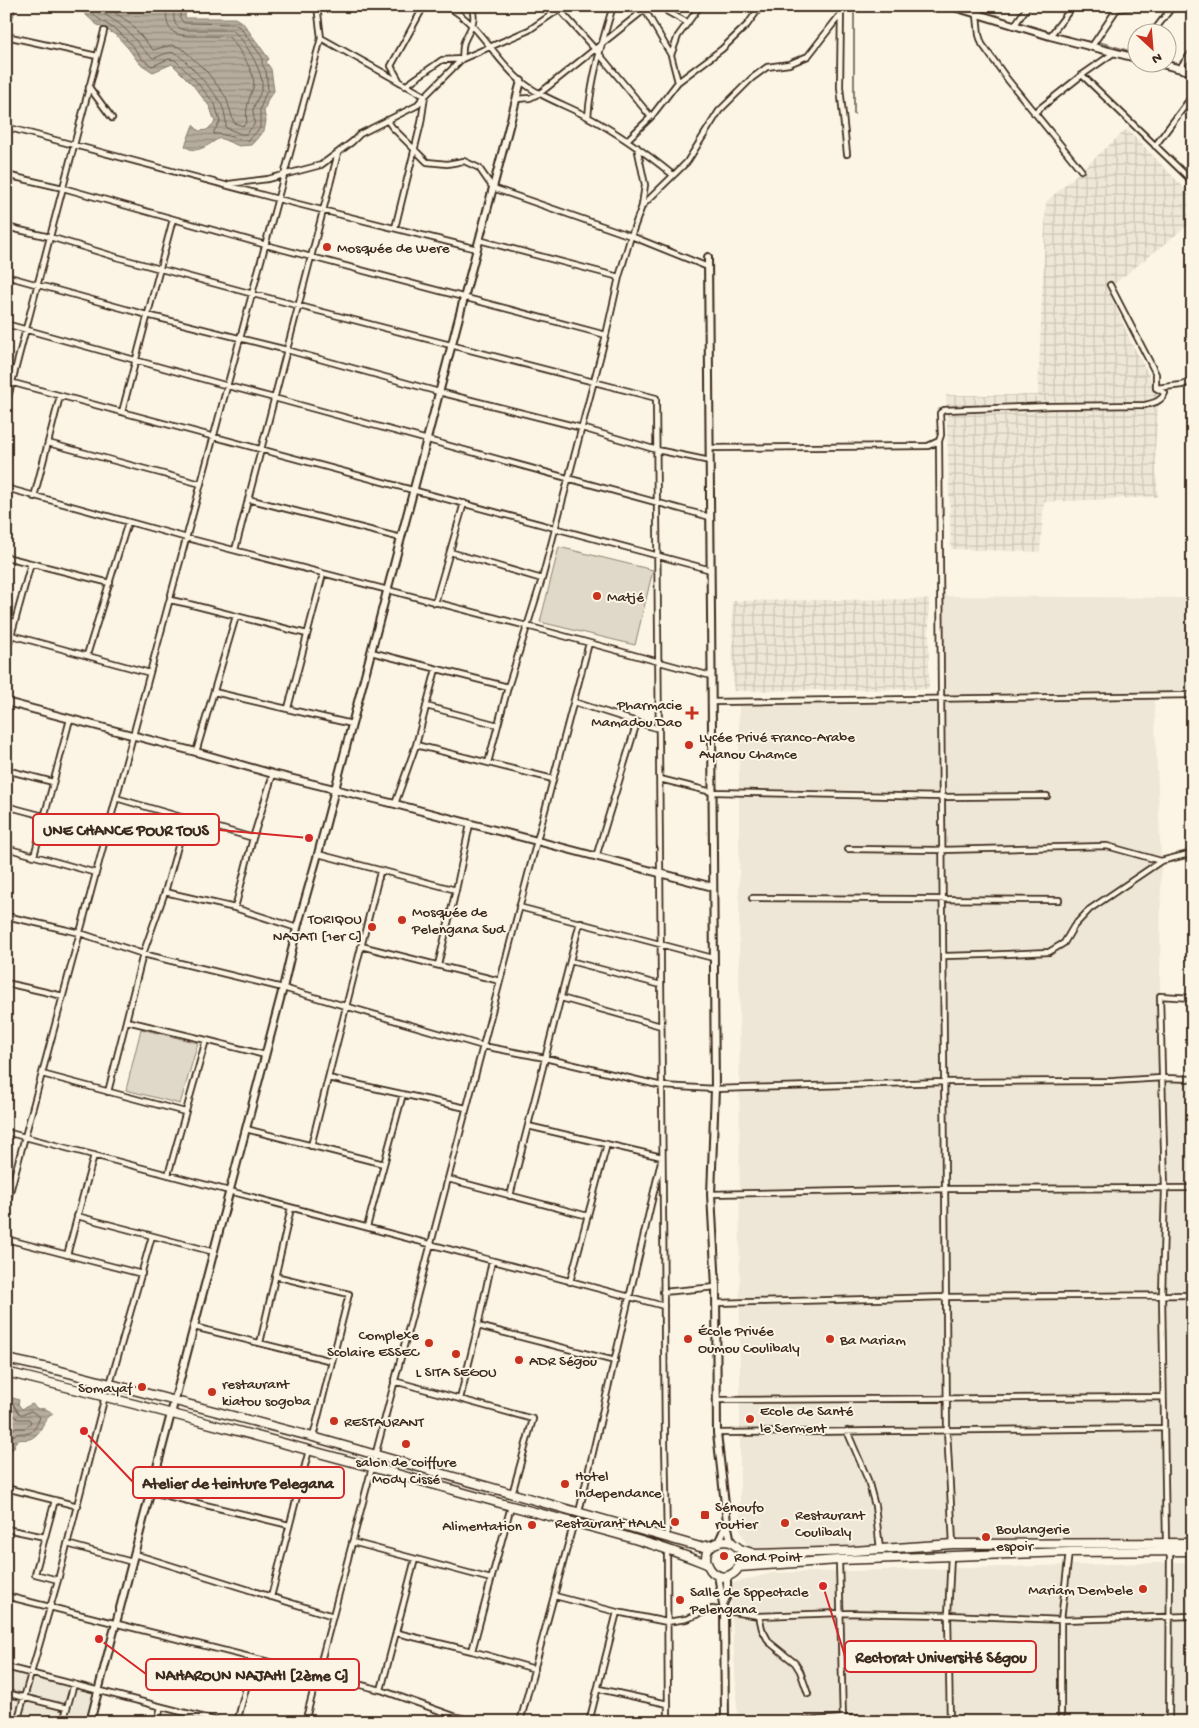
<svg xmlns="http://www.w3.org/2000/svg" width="1199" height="1728" viewBox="0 0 1199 1728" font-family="'Gochi Hand',sans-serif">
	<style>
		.built { fill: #eee6d6 }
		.industrial { fill: url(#industrial-grid) }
		.garden { fill: #e0d8c8; stroke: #8e8173 }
		.water { fill: url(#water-rules); stroke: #85796b }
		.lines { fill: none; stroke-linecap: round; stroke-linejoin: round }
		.shore { stroke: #6d5e51; stroke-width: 1 }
		.stream { stroke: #85796b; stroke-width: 2 }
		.street-casing { stroke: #3b2a1e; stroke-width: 8 }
		.secondary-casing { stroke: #3b2a1e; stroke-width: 10 }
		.highway-casing { stroke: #3b2a1e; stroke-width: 11 }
		.street { stroke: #fcf5e5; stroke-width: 4.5 }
		.secondary { stroke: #fcf5e5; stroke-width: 6 }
		.highway { stroke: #fcf5e5; stroke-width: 8 }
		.poi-dot { fill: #c8321e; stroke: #fcf5e5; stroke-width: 2 }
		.labels { text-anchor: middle; stroke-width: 4; stroke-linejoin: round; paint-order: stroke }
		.poi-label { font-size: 15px; fill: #3b2a1e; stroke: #fcf5e5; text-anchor: start }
		.leader { fill: none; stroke: #d62828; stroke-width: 2 }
		.callout-dot { fill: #d62828; stroke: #fcf5e5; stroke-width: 2 }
		.callout { fill: #fcf5e5; stroke: #d62828; stroke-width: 2 }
		.callout-label { font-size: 16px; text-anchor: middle; font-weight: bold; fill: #3b2a1e }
	</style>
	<defs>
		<pattern id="industrial-grid" width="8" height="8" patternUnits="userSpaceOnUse" patternTransform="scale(1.25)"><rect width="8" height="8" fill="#eee6d6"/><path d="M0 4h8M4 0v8" fill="none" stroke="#cdc5b7"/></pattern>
		<pattern id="water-rules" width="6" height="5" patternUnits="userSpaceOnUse" patternTransform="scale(1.25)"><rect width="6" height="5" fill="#b7ad9e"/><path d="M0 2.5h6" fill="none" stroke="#968d80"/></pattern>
	</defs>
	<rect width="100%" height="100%" fill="#fcf5e5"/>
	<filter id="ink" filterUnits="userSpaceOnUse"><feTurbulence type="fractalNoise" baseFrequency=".02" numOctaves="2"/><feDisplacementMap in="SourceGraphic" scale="10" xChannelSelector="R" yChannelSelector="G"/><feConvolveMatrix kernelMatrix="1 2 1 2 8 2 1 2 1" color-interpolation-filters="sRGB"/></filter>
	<g filter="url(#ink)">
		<path class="built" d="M940,596L1193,598V695L1154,696L1161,861L1160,996L1162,1078L1193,1079V1544L749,1550L740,1529L739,703L941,699Z
			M1193,1562V1722H738L730,1584L772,1573Z
			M6,1670L92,1694L84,1722H6Z"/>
		<path class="industrial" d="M1127,129L1193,197V221L1108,289L1131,342L1159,394L1155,450L1158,497L1044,502L1040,552L951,549L946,395H1038L1046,202Z
			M929,599V689L733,691L732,601Z"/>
		<path class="garden" d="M559,547L653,570L635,645L540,622Z
			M141,1029L198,1043L180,1104L126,1090Z"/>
		<path class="water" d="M76,6H186L185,18H235L243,23L269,59L266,62L271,69L274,91L268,99L264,112L266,121L264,131L251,145L239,146L220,138C208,144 197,156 185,146L193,125L199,131L207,130L215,122L210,107L192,84L172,64L153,72L139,63L128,48L116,35L96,24Z
			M13,1398L19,1400L18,1404L22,1409L32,1404L38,1409C44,1408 48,1409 53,1414C42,1419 43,1432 32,1438C25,1442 19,1436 14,1444L15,1447L6,1454V1399Z"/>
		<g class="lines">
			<path class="shore" d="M84,6L99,19L119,32L132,45L142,59L152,66L169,59L175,60L195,80L215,104L220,122L214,131V134C226,133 236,141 249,140L260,128V110L264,97L268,90L266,71L262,64V57L240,27L234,24L184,23L180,18L181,6
				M94,6C103,15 114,19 123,27C134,36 141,50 153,58C160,57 167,51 175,53C183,56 216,94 220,102C225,110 226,120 226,128L241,134H246L254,125C255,120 253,115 253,110C255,102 261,94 262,87C264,73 244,38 232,30H185C172,27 173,17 175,6
				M105,6L129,22L153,50L171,45L179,47L185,51L207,72L226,97L234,123L243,126L247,122C245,108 249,100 253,88C258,75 238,47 229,37C219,36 207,36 197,36C173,37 164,31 167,6
				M6,1403L13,1404L20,1414H24L31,1411L40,1417C30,1445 23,1426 12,1437C9,1441 9,1445 6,1448
				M6,1410L9,1411L18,1419H29L31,1422L26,1428H16L6,1434"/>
			<path class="stream" d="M854,6V114
				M943,6L950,8
				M1078,40L1102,43L1136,53
				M1166,61L1193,67"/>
			<g class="street-casing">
				<path id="street" d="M446,6C480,23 493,58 521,81C540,97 566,105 588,117C618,133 646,153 673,175
					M640,6L645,10L671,55L678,82
					M664,6L668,12L688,23
					M841,6L840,87L847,154
					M983,6L977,15L979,35L982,44L1008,80L1081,170
					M1113,6L1116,9L1139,6
					M559,9L600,55L651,117
					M389,10L391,6
					M1014,26L1028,6
					M6,30L12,6
					M1153,32L1173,6
					M6,36L97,56
					M1050,36L1073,6
					M1092,46L1119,6
					M671,55L678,36L700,6
					M1185,70L1182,65L1193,51
					M1082,75L1193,182
					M400,82L391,66L424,6
					M405,86L442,60L462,59C463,54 462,48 464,42C469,30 478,20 471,6
					M89,87L112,118
					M516,99L530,98L540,93L649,6
					M1034,113L1082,75L1115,52
					M588,117C591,79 602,42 613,6
					M387,120L392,127L427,162L447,164L464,161L479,168L493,188L631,236L708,267
					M6,127L278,199L477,249
					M627,140L651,117L678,82L722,49L747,25L761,6
					M1155,146L1193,95
					M637,147L645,185L642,205
					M6,175L63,188L266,245L606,335
					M229,184L268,179L321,165L352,142L360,134L416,106L425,96L321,38
					M6,227L50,237L116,257L253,294L656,398L665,1441L667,1538
					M395,228L421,123L425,96L462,59L529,30L564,6
					M479,240L619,277
					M6,276L147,315L287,350L439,392L582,428L657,450L710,461
					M6,324L228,386L274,398L710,517
					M6,381L711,570
					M1156,388L1182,385L1193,381
					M6,405L104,31
					M122,412L173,219
					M939,441L947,1430L953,1544
					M48,443L201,484
					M710,448L928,446L939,441L941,435L940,413L944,410L1052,406L1145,405C1153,403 1161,402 1165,393L1156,388V374L1110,285
					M6,488L187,538L527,626L711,676
					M34,497L60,396
					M248,499L401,538
					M235,550L338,153
					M450,552L542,579
					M6,557L110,583
					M170,600L189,604L307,634
					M435,603L464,503
					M11,635L150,673
					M371,652L508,687
					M6,654L31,563
					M87,655L128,522
					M214,692L352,724
					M574,702L659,729
					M711,702L1193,695
					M426,706L498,725
					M288,708L323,574
					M416,745L553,779
					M196,752L236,616
					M488,763L508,687L542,579L606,335L619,277L631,236L642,206L687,162L719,111L752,78L767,67L789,64L808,56L840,15
					M6,770L53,782
					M660,779L712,792L942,797L1047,796
					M116,798L253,838
					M395,804L416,745L436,669
					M6,806L44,816
					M6,848L96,873
					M848,849L941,850L1107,846L1161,861
					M318,854L456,890
					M34,856L70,719
					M596,857L637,722
					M165,892L235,908L297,928
					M752,898L1059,900
					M519,907L713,958
					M235,908L253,838L273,774
					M6,916L80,933L143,954L283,988L483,1046L545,1058L662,1086L715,1089L944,1082L1114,1081L1162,1078L1193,1079
					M361,946L500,981
					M943,956L983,955L1049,952L1064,943L1074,926L1090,909L1161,861L1193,853
					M570,961L661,985
					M438,965L456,890L470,824
					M6,983L63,996
					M561,998L661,1026
					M127,1021L206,1040L265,1055
					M42,1074L185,1112
					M328,1078L466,1108
					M108,1092L143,954L165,892L186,818
					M528,1126L662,1157L579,1512
					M246,1129L384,1164
					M6,1132L664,1306
					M311,1146L380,872
					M168,1175L206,1040
					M448,1179L588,1216
					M711,1194L945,1189L1193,1188
					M510,1196L580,922
					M6,1207L321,38L317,6
					M77,1216L214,1252
					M367,1227L403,1094
					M6,1239L142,1274
					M67,1255L94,1155
					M275,1276L349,1294L313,1437
					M570,1282L607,1144
					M663,1292L716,1287
					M716,1303L946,1297L1193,1295
					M478,1326L615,1361
					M194,1327L332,1361
					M260,1343L291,1208
					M394,1381L533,1419L512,1494
					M110,1384L152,1236
					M460,1399L478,1326L492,1261
					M717,1400L1163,1397
					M847,1431L868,1480L875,1506L880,1549
					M717,1433L1163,1428
					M6,1488L78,1506
					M151,1492L289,1525
					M55,1500L35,1574L58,1580
					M6,1529L45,1537
					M352,1542L491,1579
					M67,1544L132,1562
					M667,1550L668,1722
					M134,1554L333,1616
					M839,1560L843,1722
					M6,1596L381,1690L454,1716L477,1722
					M555,1596L617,1612L667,1622L686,1619L712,1609L759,1616L840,1613L948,1615L1061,1620L1193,1616
					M271,1597L309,1450
					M759,1616L762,1629L769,1642L795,1663L800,1671L808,1694
					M397,1633L472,1651L535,1669
					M472,1651L511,1506
					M6,1667L221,1722
					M599,1689L668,1704
					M381,1690L415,1559
					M6,1693L67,1708
					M17,1722L58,1580L105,1396
					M63,1722L74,1684
					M157,1722L161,1707
					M237,1722L254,1658
					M305,1722L589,643
					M520,1722L574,1522
					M589,1722L617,1612
					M790,1722L843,1718L931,1722
					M950,1722L948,1615L951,1556
					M1061,1722V1620L1069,1552
					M1169,1722L1170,1551L1166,1543L1162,1295L1165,1189L1160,996L1193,998"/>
			</g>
			<g class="secondary-casing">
				<path id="secondary" d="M951,6L1050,36L1136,58
					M1154,62L1193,72
					M708,257L715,1089L711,1194L716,1287L717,1433L727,1522L731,1542
					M6,702L196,752L273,774L395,804L713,887
					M719,1541L727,1523
					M718,1575L724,1611L725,1722
					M723,1604L727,1596V1576
					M90,1722L283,988L297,928L318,854L521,81"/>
			</g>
			<g class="highway-casing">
				<path id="highway" d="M6,1359L57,1370L313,1437L700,1547L712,1545
					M6,1372C169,1412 331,1455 493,1501C564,1521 638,1536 707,1564
					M725,1541L731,1542L740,1549C742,1558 742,1564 736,1571C713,1593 688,1544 725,1541Z
					M740,1549L755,1554L853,1551L953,1544L1193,1543
					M739,1567L839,1560L1069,1552L1193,1551"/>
			</g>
			<use href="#street" class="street"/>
			<use href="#secondary" class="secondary"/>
			<use href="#highway" class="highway"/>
		</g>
	</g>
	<g class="poi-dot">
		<circle cx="327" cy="247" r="5"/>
		<circle cx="597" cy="596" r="5"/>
		<path d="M689.5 705.5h5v5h5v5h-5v5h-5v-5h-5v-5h5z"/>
		<circle cx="689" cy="745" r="5"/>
		<circle cx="402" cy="920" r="5"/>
		<circle cx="372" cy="927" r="5"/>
		<circle cx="688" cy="1339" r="5"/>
		<circle cx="830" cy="1339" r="5"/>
		<circle cx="429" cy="1343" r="5"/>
		<circle cx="456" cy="1354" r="5"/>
		<circle cx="519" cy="1360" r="5"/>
		<circle cx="142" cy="1387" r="5"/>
		<circle cx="212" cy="1392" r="5"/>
		<circle cx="750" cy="1419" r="5"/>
		<circle cx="334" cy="1421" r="5"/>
		<circle cx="406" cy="1444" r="5"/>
		<circle cx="565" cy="1484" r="5"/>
		<rect x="700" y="1510" width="10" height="10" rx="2.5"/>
		<circle cx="675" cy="1522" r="5"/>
		<circle cx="785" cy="1523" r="5"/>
		<circle cx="532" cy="1525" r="5"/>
		<circle cx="986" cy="1537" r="5"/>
		<circle cx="724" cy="1556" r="5"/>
		<circle cx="1143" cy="1589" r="5"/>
		<circle cx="680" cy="1600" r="5"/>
	</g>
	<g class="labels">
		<g class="poi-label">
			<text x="337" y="252">Mosquée de Were</text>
			<text x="607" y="601">Matjé</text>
			<text x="682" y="709" text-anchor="end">Pharmacie<tspan x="682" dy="17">Mamadou Dao</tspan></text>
			<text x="699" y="741">Lycée Privé Franco-Arabe<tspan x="699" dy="17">Ayanou Chamce</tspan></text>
			<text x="412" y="916">Mosquée de<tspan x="412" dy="17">Pelengana Sud</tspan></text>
			<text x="362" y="923" text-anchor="end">TORIQOU<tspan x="362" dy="17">NAJATI [1er C]</tspan></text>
			<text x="698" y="1335">École Privée<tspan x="698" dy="17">Oumou Coulibaly</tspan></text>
			<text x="419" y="1339" text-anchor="end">Complexe<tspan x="419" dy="17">Scolaire ESSEC</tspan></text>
			<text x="840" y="1344">Ba Mariam</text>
			<text x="529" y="1365">ADR Ségou</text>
			<text x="456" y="1376" text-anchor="middle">L SITA SEGOU</text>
			<text x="222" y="1388">restaurant<tspan x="222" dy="17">kiatou sogoba</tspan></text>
			<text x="132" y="1392" text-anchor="end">Somayaf</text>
			<text x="760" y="1415">Ecole de Santé<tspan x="760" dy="17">le Serment</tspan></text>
			<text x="344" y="1426">RESTAURANT</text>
			<text x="406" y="1466" text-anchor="middle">salon de coiffure<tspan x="406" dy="17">Mody Cissé</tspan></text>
			<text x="575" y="1480">Hotel<tspan x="575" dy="17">Independance</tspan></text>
			<text x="715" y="1511">Sénoufo<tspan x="715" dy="17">routier</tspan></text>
			<text x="795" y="1519">Restaurant<tspan x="795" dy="17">Coulibaly</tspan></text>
			<text x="665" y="1527" text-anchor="end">Restaurant HALAL</text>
			<text x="522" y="1530" text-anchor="end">Alimentation</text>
			<text x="996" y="1533">Boulangerie<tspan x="996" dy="17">espoir</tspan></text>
			<text x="734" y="1561">Rond Point</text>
			<text x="1133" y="1594" text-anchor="end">Mariam Dembele</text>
			<text x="690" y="1596">Salle de Sppectacle<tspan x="690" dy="17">Pelengana</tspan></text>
		</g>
	</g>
	<path class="leader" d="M309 838L219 830M84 1431L133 1482M823 1586L845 1656M99 1639L146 1674"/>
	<g class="callout-dot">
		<circle cx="309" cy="838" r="5"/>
		<circle cx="84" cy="1431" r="5"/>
		<circle cx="823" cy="1586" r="5"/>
		<circle cx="99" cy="1639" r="5"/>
	</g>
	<g class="callout">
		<rect x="33" y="814" width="186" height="31" rx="5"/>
		<rect x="133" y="1467" width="211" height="31" rx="5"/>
		<rect x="845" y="1641" width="191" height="31" rx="5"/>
		<rect x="146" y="1659" width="213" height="31" rx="5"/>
	</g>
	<g class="callout-label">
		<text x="126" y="835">UNE CHANCE POUR TOUS</text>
		<text x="238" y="1488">Atelier de teinture Pelegana</text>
		<text x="941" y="1662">Rectorat Université Ségou</text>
		<text x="252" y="1680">NAHAROUN NAJAHI [2ème C]</text>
	</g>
	<rect width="1199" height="1728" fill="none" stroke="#fcf5e5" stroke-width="25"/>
	<rect x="12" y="12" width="1174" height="1703" fill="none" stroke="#3b2a1e" stroke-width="2" filter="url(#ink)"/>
	<g transform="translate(1152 48) rotate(154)"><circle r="24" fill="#fcf5e5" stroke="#afa495"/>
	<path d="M0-4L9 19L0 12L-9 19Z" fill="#c8321e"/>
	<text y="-8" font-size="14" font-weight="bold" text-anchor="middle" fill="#3b2a1e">N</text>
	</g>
</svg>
